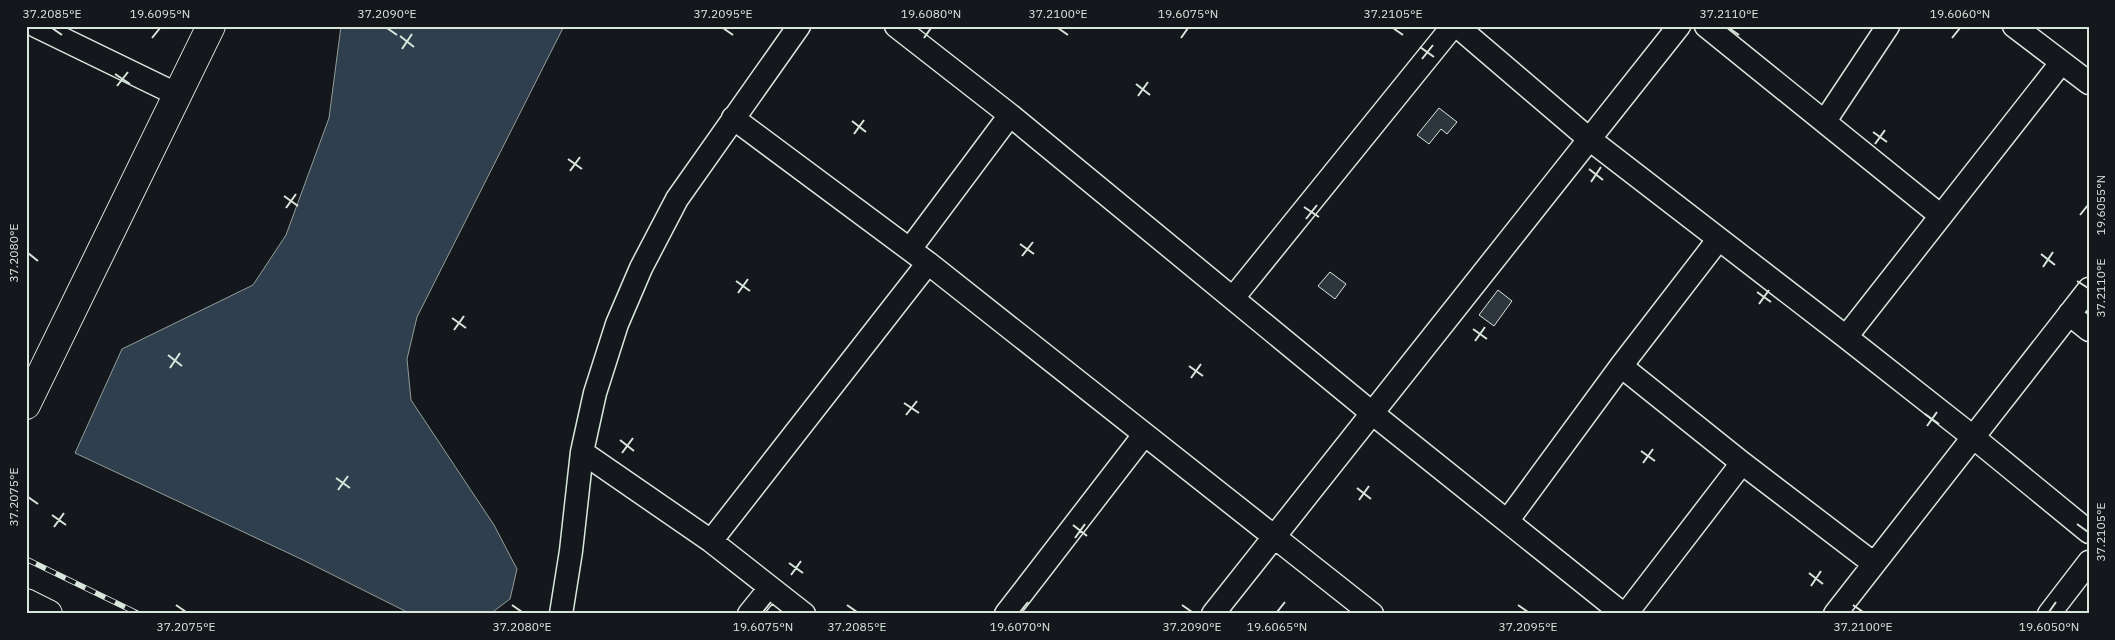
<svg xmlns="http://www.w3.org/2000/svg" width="2115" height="640" viewBox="0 0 2115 640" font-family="'IBM Plex Sans',sans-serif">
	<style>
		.water { fill: #2f3f4d; stroke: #939e99 }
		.building { fill: #2c363c; stroke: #d8e6dc }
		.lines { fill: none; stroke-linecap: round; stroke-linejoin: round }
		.minor-casing { stroke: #d8e6dc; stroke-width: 25 }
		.tertiary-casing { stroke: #d8e6dc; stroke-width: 30 }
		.secondary-casing { stroke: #d8e6dc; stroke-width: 30 }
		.minor { stroke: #14181c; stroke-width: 22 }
		.tertiary { stroke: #14181c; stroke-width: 28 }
		.secondary { stroke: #14181c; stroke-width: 28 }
		.rail-casing { stroke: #d8e6dc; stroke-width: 5.5 }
		.rail { stroke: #14181c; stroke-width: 4; stroke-dasharray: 11; stroke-linecap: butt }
		.ticks { fill: none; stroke: #d8e6dc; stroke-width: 2 }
		.neatline { fill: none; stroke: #d8e6dc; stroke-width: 2 }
		.ticks-label { font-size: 12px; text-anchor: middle; fill: #d8e6dc }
	</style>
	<rect width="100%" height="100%" fill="#14181c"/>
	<path class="water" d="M341,26H564L417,317L407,359L411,400L494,525L517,569L510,599L490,614H411L301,559L75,453L122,349L253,285L286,235L329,118Z"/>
	<path class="building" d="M1439,108L1457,122L1447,134L1441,129L1429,144L1417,135Z
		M1330,272L1346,284L1335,299L1318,286Z
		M1498,290L1512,301L1494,326L1479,315Z"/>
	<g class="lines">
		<g class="minor-casing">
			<path id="minor" d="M36,26L178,95
				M896,26L1010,115L1372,413L1623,614
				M1457,26L1588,138L1846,337L1973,437L2089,532
				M1706,26L1941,216
				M2014,26L2089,83
				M733,118L928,263L1372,614
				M1825,121L1888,26
				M910,249L1010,115
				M1233,298L1453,26
				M2069,314L2089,330
				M1846,337L2061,63
				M1621,366L1742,463L1873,563
				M582,452L711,541L804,614
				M1508,520L1621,366L1718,240
				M711,541L928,263
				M561,614L571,551L582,452L595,393L617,324L641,268L677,199L799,26
				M749,614L770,588
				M1006,614L1144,435
				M1213,614L1679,26
				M1626,614L1742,463
				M1835,614L2089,289
				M2049,614L2089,562"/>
		</g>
		<g class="tertiary-casing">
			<path id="tertiary" d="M26,405L211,26"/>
		</g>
		<g class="secondary-casing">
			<path id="secondary" d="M26,603L48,614"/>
		</g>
		<use href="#minor" class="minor"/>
		<use href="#tertiary" class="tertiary"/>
		<use href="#secondary" class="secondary"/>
		<g class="rail-casing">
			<path id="rail" d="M26,559L139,614"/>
		</g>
		<use href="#rail" class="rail"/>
	</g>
	<path class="ticks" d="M52,28L62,35M387,28L397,35M723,28L733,35M1058,28L1068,35M1393,28L1403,35M1729,28L1739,35M400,36L414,47M152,38L160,28M924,38L931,28M1181,38L1188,28M1952,38L1960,28M1420,47L1434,57M402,49L412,34M1422,59L1433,45M115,74L130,84M1136,84L1150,95M117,86L128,72M1138,96L1148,82M852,121L866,132M1873,132L1887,142M854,134L864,120M1875,144L1885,130M568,159L582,169M1589,169L1603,180M570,171L580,157M1591,182L1601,167M284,196L298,206M1304,207L1319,217M286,208L296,194M2080,215L2088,205M1306,219L1317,205M1020,244L1034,254M28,253L38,261M2041,254L2055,265M1022,256L1033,242M2043,267L2053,252M736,281L750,291M2077,281L2088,288M1757,292L1771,302M738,293L748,279M1759,304L1769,290M452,318L466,328M1473,329L1487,339M454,330L464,316M1475,341L1485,327M168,355L182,366M1189,366L1203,376M170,368L180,353M1191,378L1201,364M904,403L919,413M1925,414L1939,424M906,415L917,401M1927,426L1937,412M620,440L634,451M1641,451L1655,461M622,453L633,438M1643,463L1653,449M336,478L350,488M1357,488L1371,499M338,490L348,476M28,497L38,504M1359,500L1369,486M52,515L66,525M2077,524L2088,532M1073,525L1087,536M54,527L64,513M1075,538L1085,524M789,563L803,573M1809,573L1823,584M791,575L801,561M1811,586L1821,571M176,605L186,612M512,605L522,612M847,605L857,612M1182,605L1192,612M1518,605L1528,612M1853,605L1863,612M763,612L771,602M1020,612L1028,602M1277,612L1285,602M2049,612L2056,602"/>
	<rect width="2115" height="640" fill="none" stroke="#14181c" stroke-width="55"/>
	<rect x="28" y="28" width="2060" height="584" class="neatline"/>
	<g class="ticks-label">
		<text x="52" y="18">37.2085°E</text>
		<text x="160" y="18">19.6095°N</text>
		<text x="387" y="18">37.2090°E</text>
		<text x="723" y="18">37.2095°E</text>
		<text x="931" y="18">19.6080°N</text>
		<text x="1058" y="18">37.2100°E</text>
		<text x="1188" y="18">19.6075°N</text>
		<text x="1393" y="18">37.2105°E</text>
		<text x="1729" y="18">37.2110°E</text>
		<text x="1960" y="18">19.6060°N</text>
		<text transform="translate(2101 205) rotate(-90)" y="4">19.6055°N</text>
		<text transform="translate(14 253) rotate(-90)" y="4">37.2080°E</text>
		<text transform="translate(2101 288) rotate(-90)" y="4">37.2110°E</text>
		<text transform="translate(14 497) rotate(-90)" y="4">37.2075°E</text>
		<text transform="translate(2101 532) rotate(-90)" y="4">37.2105°E</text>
		<text x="186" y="631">37.2075°E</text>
		<text x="522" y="631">37.2080°E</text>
		<text x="763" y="631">19.6075°N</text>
		<text x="857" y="631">37.2085°E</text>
		<text x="1020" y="631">19.6070°N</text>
		<text x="1192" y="631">37.2090°E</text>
		<text x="1277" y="631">19.6065°N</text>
		<text x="1528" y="631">37.2095°E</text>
		<text x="1863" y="631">37.2100°E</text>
		<text x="2049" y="631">19.6050°N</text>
	</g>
</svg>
